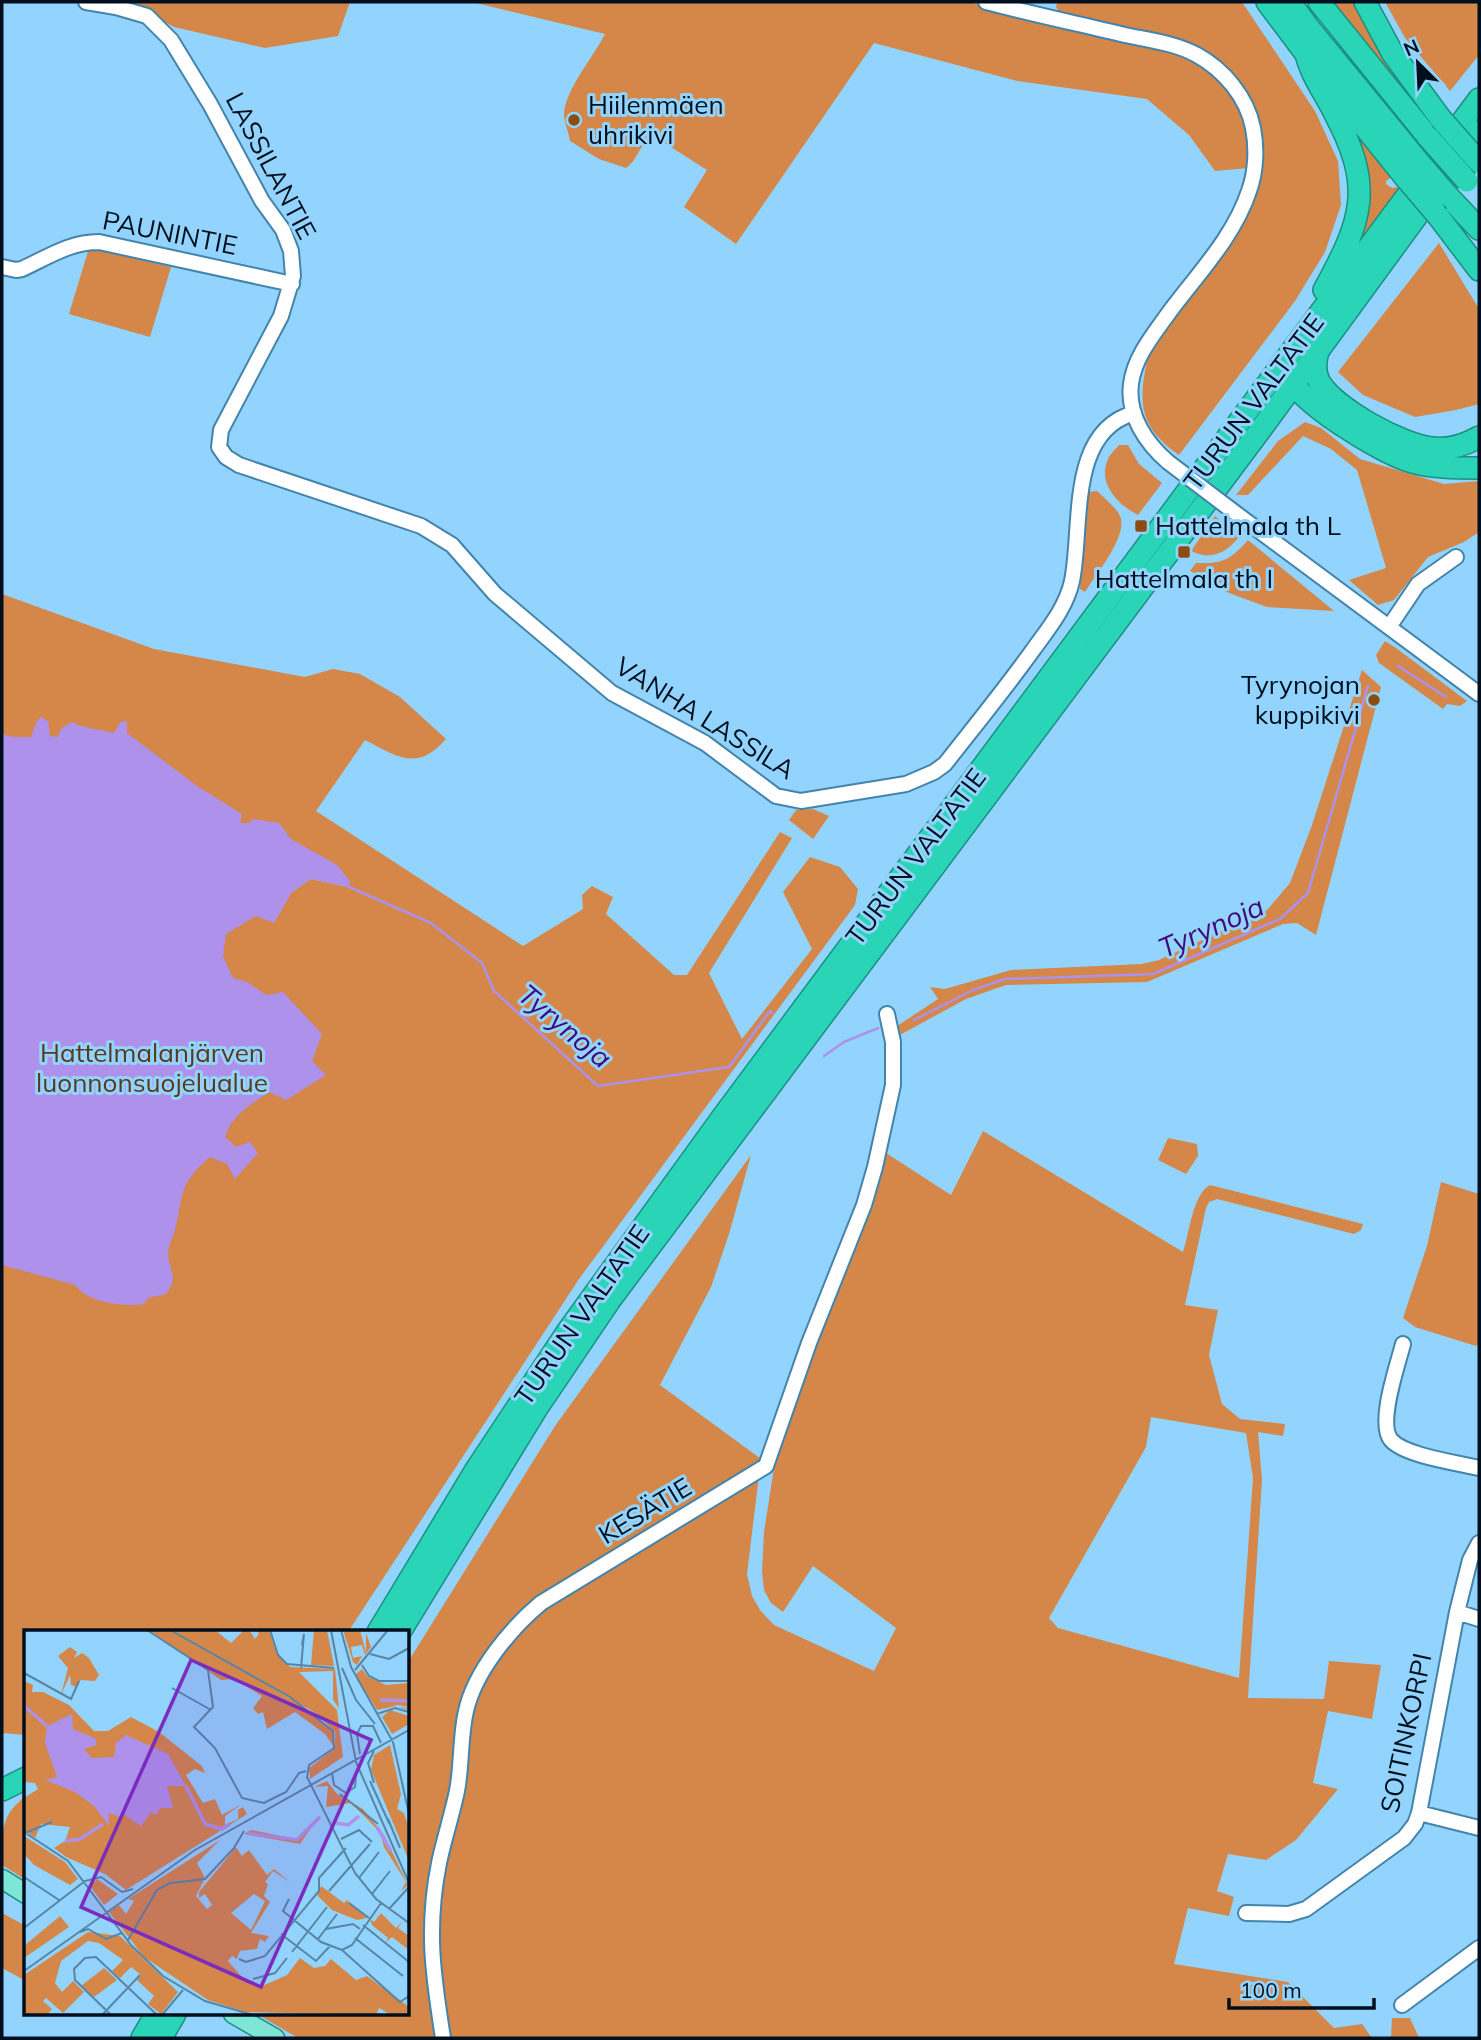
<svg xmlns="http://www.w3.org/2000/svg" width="1481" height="2040" viewBox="0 0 1481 2040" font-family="Mulish,sans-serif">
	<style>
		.green { fill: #d48748; fill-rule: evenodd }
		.water { fill: #ad91ea }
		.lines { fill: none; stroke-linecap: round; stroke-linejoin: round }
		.stream { stroke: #ad91ea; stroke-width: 2.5 }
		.minor-casing { stroke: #4484ab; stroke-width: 18 }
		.major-casing { stroke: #1b8f81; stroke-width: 21 }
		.highway-casing { stroke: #1b8f81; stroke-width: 24 }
		.minor { stroke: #fff; stroke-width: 14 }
		.major { stroke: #7fe5d4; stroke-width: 18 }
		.highway { stroke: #2ad4b7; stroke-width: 21 }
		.minor-bridge-casing { stroke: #4484ab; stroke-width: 18; stroke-linecap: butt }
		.highway-bridge-casing { stroke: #1b8f81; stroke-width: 24; stroke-linecap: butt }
		.minor-bridge { stroke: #fff; stroke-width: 14 }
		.highway-bridge { stroke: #2ad4b7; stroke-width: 21 }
		.poi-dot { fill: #8b4d12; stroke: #93d4fe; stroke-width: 2.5 }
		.labels { text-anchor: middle; stroke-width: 6; stroke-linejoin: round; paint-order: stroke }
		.poi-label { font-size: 26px; fill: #000f1d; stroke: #93d4fe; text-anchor: start }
		.street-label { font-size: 26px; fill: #000f1d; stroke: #93d4fe }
		.park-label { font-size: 26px; fill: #5a381c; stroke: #93d4fe }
		.water-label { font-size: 28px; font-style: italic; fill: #3f0b76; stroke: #93d4fe }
		.inset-river { fill: none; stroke: #ad91ea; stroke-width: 3.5 }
		.inset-road { fill: none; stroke: #5885a4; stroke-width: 2 }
		.view { fill: #7b2cbf; fill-opacity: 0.15; stroke: #7b2cbf; stroke-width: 3.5 }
		.inset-edge { fill: none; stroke: #000f1d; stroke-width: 3.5 }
	</style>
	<rect width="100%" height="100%" fill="#93d4fe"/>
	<path class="green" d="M129,2H350L338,36L265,48L174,27Z
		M472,2H968L1160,47L1192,57L1205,66L1231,91L1249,127V168L1215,171L1189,135L1147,99L1017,81L874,43L736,244L684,207L707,170L655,137C636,145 641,157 626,168L599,159L570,141C569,133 564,122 564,114C565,90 594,56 605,34Z
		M1057,2H1242L1315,111L1338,161L1341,205L1325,252L1295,301L1179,455C1138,426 1138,402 1148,356L1253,205L1258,182L1257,123L1209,54L1061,15L1056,7Z
		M1334,2H1359L1427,118Z
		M1385,2H1479V55L1450,91L1405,38Z
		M1337,104L1392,177L1386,181V184L1392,188L1397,187L1401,191L1350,260L1357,238Z
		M1439,243L1479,309V404L1456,410L1415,417L1363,395L1338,372Z
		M89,248L171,267L150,337L69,314Z
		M1305,422L1321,428L1360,459L1444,484L1479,481V532L1464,542L1428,557L1394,600L1378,605L1349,580L1386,568L1357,470L1331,449L1303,436L1248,495H1236L1278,441Z
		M1119,445H1128L1139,464L1162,483L1138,515C1118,505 1097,483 1108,459C1110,454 1116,449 1119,445Z
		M1097,491C1104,498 1116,507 1120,516C1129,535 1095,576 1085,592L1080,589L1082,544L1088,492Z
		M1215,516L1239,537C1226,553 1211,561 1191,551Z
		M1248,540L1334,611L1267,607L1229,593L1190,571L1196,563C1223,564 1230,560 1248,540Z
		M2,594L154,649L305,677L333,669L360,674L400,697L446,739C417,772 398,757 365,740L316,811L523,946L583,909L582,895L592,886L613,897L606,914L674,975H687L780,832L792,838L709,973L742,1039L812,949L783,892L810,857L840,867L858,889L855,905L579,1279L348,1632H26V1735L2,1733ZM327,859L348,887L311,879L292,892Z
		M1385,641L1396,648L1467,701L1460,706L1447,704L1443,709L1379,663L1376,655Z
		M1362,670L1381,687L1316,935L1297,923L1283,924L1147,982L1006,985L966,999L898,1036L897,1026L938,999L930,987L945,989L1011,970L1142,964L1159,960L1267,910L1290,883L1312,825Z
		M813,809L829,816L813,839L789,820L796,810Z
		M983,1131L1183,1252C1189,1235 1193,1193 1210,1185L1363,1224L1361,1230L1354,1234L1217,1199L1209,1202L1206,1208L1185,1305L1218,1310L1209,1355L1222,1404L1240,1419L1285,1424L1283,1436L1258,1432L1262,1480L1248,1698L1324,1699L1329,1661L1381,1665L1372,1719L1328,1711L1313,1783L1338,1789L1296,1840L1266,1860L1228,1854L1217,1891L1234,1897L1229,1916L1188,1908L1174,1964L1288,1982L1334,2028L1362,2024L1372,2038H298L257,2014H408V1662L555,1426L751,1155L729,1234L711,1287L660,1385L761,1459L747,1574L752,1596L760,1610L774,1625L874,1671L896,1628L813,1566L783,1612L771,1603L764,1590L762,1572L764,1532L774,1468L821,1329L886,1153L951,1195ZM1151,1417L1246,1433L1253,1478L1239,1678L1058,1628L1049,1618L1146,1447Z
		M1168,1138L1197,1144L1198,1156L1186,1174L1158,1160Z
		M1441,1182L1479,1194V1343L1476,1346L1415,1327L1403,1318L1427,1246Z
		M26,1796V1880L2,1865C2,1833 0,1815 26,1796Z
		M2,1913L26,1926V1981L2,1968Z
		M1392,2018H1410L1419,2038H1391Z"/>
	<path class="water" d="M41,717L48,721L50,736L57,737L62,728L72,722C86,729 98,729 114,733L120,722L127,721V733L197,786L242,814L240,823H249L253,819L279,823L291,839L337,865L350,881L349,887L311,879L292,892L274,923L256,916L226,934L223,956L233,978L247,982L266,995L283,992L322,1034L312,1061L326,1075L286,1100L269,1092C251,1104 231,1116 225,1137L236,1147L250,1142L258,1153L235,1179L227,1164L210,1157C178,1184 184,1194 175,1230C173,1237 169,1245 168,1252C168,1270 180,1276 166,1294L148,1298L144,1304C124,1307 88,1303 75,1285L2,1265V734L13,737H31L37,721Z"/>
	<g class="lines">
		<path class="stream" d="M1398,666L1446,697
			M349,887L431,923L482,963L494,991L598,1086L729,1067L770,1011L772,1013
			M914,1020L973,990L1005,979L1153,974L1280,919L1308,893L1368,686
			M824,1056L844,1042L878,1028"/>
		<g class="minor-casing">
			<path id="minor" d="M86,2L116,7L147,16L171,40L210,104L262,201L283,230L291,251L293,276L281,316L221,430L219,447L226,457L239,465L421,526L452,545L495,594L612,693L705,743L776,796L801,801L906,784L934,772L945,764C974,727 1005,689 1033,650C1048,629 1066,608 1072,581C1083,527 1067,432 1134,413
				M986,2C1032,14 1079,24 1125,35C1149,40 1175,43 1197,55C1224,70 1247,97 1253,128C1257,148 1256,172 1249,191C1234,237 1196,276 1168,314C1153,335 1134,358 1131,384C1127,415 1146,443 1168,462
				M2,267L16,270L22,269C48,257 70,242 99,242L292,284
				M1238,515L1479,694
				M1389,627L1418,584L1456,557
				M1403,1344C1398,1364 1377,1423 1391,1440C1405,1456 1459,1463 1479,1468
				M1457,1612L1479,1619
				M1419,1813L1479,1828
				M1246,1913L1289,1914L1306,1909L1404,1838L1415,1824L1419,1813L1457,1612L1470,1560L1479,1543
				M1402,2005L1479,1948
				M443,2038C433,1975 426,1928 439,1863C444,1839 452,1815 457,1791C462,1765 460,1737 466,1711C475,1671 511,1628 541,1603L766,1466L809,1343L864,1205L875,1167L893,1085V1042L887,1014"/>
		</g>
		<g class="major-casing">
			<path id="major" d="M2,1879L26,1894
				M233,2014L275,2038"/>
		</g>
		<g class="highway-casing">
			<path id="highway" d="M1267,2L1306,54L1404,176
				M1290,2L1308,27L1417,160
				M1319,2L1428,137
				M1365,2L1393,54L1441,119
				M1306,54C1311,75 1324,92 1334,112C1374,187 1363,219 1324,290
				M1448,196L1479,229
				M1438,216L1479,270
				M1318,351C1315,362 1314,373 1320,383C1336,409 1402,445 1432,448C1449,450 1465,445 1479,437
				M1288,374C1297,402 1380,452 1409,461C1430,468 1457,468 1479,468
				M378,1632L477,1468L567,1332L724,1115L1479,99
				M400,1632L537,1408L610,1300L1261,429L1479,131
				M2,1790L26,1778
				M142,2038L156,2014
				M161,2038L175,2014"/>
		</g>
		<use href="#minor" class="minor"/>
		<use href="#major" class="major"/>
		<use href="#highway" class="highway"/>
		<g class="minor-bridge-casing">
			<path id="minor-bridge" d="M1168,462L1238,515"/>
		</g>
		<g class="highway-bridge-casing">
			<path id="highway-bridge" d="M1441,119L1479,162
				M1428,137L1467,181
				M1417,160L1448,196
				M1404,176L1438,216"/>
		</g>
		<use href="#minor-bridge" class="minor-bridge"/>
		<use href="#highway-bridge" class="highway-bridge"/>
	</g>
	<g class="poi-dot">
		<circle cx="574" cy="120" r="7"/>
		<rect x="1134" y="519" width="14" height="14" rx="3.5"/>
		<rect x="1177" y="545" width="14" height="14" rx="3.5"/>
		<circle cx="1374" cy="700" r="7"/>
	</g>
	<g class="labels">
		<g class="poi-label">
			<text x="588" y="114">Hiilenmäen<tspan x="588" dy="30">uhrikivi</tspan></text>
			<text x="1155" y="535">Hattelmala th L</text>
			<text x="1184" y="588" text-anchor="middle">Hattelmala th I</text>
			<text x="1360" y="694" text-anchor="end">Tyrynojan<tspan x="1360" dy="30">kuppikivi</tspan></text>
		</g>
		<g class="street-label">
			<text transform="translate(271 166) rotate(62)" y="9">LASSILANTIE</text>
			<text transform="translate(170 233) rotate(11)" y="9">PAUNINTIE</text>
			<text transform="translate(1254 402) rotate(-53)" y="9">TURUN VALTATIE</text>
			<text transform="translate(705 718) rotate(32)" y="9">VANHA LASSILA</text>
			<text transform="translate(916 857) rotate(-53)" y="9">TURUN VALTATIE</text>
			<text transform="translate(582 1315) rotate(-55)" y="9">TURUN VALTATIE</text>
			<text transform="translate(645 1511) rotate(-31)" y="9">KESÄTIE</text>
			<text transform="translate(1406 1733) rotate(-78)" y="9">SOITINKORPI</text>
		</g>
		<g class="park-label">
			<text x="152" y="1062">Hattelmalanjärven<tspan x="152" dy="30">luonnonsuojelualue</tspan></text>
		</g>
		<g class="water-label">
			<text transform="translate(1211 927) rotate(-24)" y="10">Tyrynoja</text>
			<text transform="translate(565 1026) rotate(40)" y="10">Tyrynoja</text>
		</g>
	</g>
	<g transform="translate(24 1630)">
		<rect width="385" height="385" fill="#93d4fe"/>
		<path d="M125,0H145L266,68L309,101L310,117L301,104L271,82L243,99L239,82L234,84L229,78L238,66L210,49L197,50ZM147,0H191L207,13L220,0L226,1L231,9L235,4L232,0H245L252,21L266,37L311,39L315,78L309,70V41L275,42L313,80L319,127L286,149L285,138L311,118V102L293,84ZM290,0H303L310,36L287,35ZM319,0H336L342,23V3L347,17L341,25L338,15L327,17L329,28L338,26L333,35L329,32ZM46,17L53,22L50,28L58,23L65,28L75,45L71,51L57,50L52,57L47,55L46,45L37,65L44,38L34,26ZM338,39L344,47L362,55L385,53V77L374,75L369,76L385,78V80L372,76L353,80L331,45ZM0,51L9,55L8,62H19L45,75L70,101H84L107,87L135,102L178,136L181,143L171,139L162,145L179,173L191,169L198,185L218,174L201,186V195L214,189V180L219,177L223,184L102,260L81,244L42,227L30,218L41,211L46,197L17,194L11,208L0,200V168L14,159L11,153L0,152ZM366,80L385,86V94L368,104L358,87ZM366,115L377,164L373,179L380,183L385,198V231L347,140L350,125ZM303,151L313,164L339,179L360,205L384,255L377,261L382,252L360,217L356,202L327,173L302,177L304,156L290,157ZM296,185L276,214L220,204L227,200L272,209ZM0,206L41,232L54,249L46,255L10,235L0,224ZM196,210L173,233L181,248L172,266L183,279L188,275L181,264L175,268V262L212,217L218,226L225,220L243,245L250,239L266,252L249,241L241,252L244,254L240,266L246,272L227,303L245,306L241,312L236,309L233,319L216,321L213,329L208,326L204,331L219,348L238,356L263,345L276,328L290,338L301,336L307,329L332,350L343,346L385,377V385H367L355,378L352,385L222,382L184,370L120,327L85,282L95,275L102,284L110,271L104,269ZM230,264L241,271L227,300L207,283ZM73,249L94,264L80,275L66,256ZM297,256L320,273L323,270L343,288L333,290L308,280L293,265ZM357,283L372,298L379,291L374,298L385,306V320L368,307L362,312L364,308L348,295L346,289L350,292ZM36,286L45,297L0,328V316ZM64,302L96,306L154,362L137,384L124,374L130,366L113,350L117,345L107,337L96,348L88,341L99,330L75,313L64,311L37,331L31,353L38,362L49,351L60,362L39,383L22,368L19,371L28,379L23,385H0V345ZM80,338L93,350L70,367L57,356Z" fill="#d48748" fill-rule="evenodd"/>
		<path d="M48,84L49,99L72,109V115L60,119L68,128L90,127L92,113L102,105L144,124L162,156H143L149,178H136L132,185L127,182L117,196L98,183L96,187L85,183V196L70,176L51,162L21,150L33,147L21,113L23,96Z" fill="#ad91ea"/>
		<path class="inset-river" d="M356,70L385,71M0,76L23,96M162,156L181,194L198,199L206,194M312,193L324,195L335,186M353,197L367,221M223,203L273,210L296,187M41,211L56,209L79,194"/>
		<path class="inset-road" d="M123,0L184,40L189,77L170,97L191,118L218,168L240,173L262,162L275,143L282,141M146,0L266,67L309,101L310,118L285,135L283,147L331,243L352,269L385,293M246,0L254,25L263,34L310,38M307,0L332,132L385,253M317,0L327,37M346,24L365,29L385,18M338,35L345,46L355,51H385M327,37L369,112L385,184M277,38L280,4L278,15M318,38L332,70L351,94M331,40L364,0M0,43L47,69L55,51M148,58L187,80M353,84L371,78L385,82M336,124L333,104L337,96H349L357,113M308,143L310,155L322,163L331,157L332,142M346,151L365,193M350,153L344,133L350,121M316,164L354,194M364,189L376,218M0,202L44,231L107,315L139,346L181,371L229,385M1,203L28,192M317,209L335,200L348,212M0,247L35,270M335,248L355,222M61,251L77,247L98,262L109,259M305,261L346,214M348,264L366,241M265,269L259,281L297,312L318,320M325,273L345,288M365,279L385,257M339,295L385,332M0,298L61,251M302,299L329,294L336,299M56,302L64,299L82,309L98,303M257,304L292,331L307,315M331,308L379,346M294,309L313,284M104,310L133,260L146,253L181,249L210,218L220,201M318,320L376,372L385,366M318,320L328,315L357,273M268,322L303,277M215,329L222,332L241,326L295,261V248L322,218M0,341L171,220L385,100M229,349L251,343L263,328M78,385L116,345M87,385L51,350L50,339L61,328L72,327L133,385M138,385L159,360M290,385H321"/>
		<path class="view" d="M167,30L347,110L237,357L57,277Z"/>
		<rect width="385" height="385" class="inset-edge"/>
	</g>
	<rect width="1481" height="2040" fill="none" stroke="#000f1d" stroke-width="7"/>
	<g transform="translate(1418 63) rotate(336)" stroke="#93d4fe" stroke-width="5" paint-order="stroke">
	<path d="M0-5L12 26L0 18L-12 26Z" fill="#000f1d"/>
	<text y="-10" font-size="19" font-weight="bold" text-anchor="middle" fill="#000f1d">N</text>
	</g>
	<path d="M1229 1998v10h145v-10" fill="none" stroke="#000f1d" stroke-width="3.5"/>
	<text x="1240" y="1998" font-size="21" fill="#000f1d" stroke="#93d4fe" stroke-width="5" paint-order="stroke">100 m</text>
</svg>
